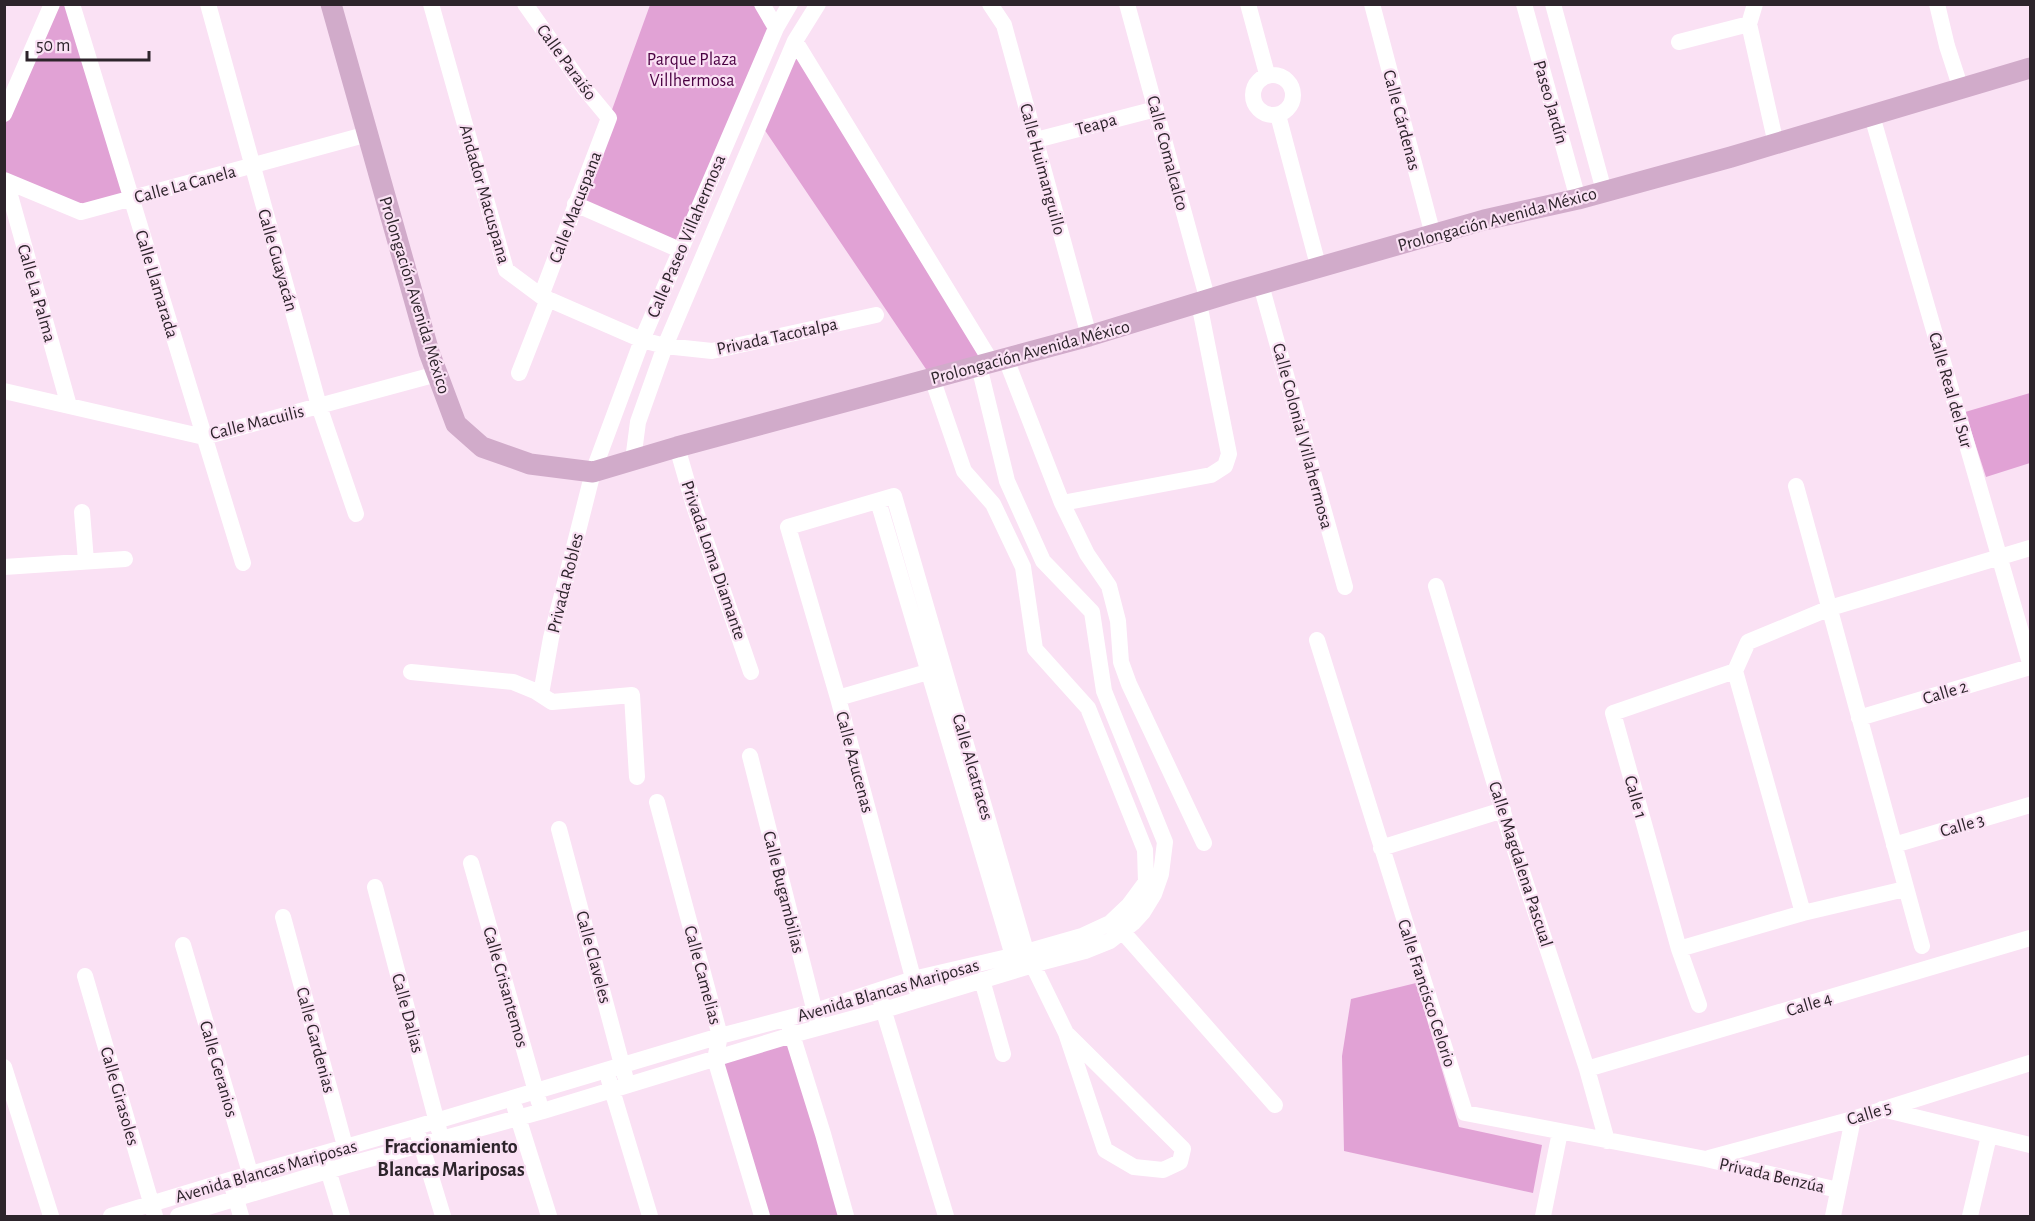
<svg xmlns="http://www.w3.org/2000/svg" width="2035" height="1221" viewBox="0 0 2035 1221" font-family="'Alegreya Sans',sans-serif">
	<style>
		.green { fill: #e1a2d5 }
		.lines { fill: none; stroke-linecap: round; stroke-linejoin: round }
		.minor { stroke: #fff; stroke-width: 16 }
		.major { stroke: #d1abca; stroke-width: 21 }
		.labels { text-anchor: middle; stroke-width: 4.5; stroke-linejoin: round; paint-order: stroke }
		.park-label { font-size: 18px; fill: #4a0142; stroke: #fae1f4 }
		.street-label { font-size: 18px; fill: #2d242b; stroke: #fae1f4 }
		.neighbourhood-label { font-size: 20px; font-weight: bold; fill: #2d242b; stroke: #fae1f4 }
	</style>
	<rect width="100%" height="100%" fill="#fae1f4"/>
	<path class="green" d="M52,5H72L131,199L81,212L5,180V114Z
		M650,5H762L776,28L680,250L575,204L609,118Z
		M795,41L992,363L932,378L760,123Z
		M2030,393V463L1986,477L1965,412Z
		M1416,983L1459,1127L1542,1145L1533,1193L1344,1151L1342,1056L1351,999Z
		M790,1036L842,1216H762L715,1059Z"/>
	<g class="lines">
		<path class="minor" d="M72,4L243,563
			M208,4L319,406L356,514
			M431,4L506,270L541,296L642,340L665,346L712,351L876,315
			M525,4L585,89L609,118L541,296
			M762,4L776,28
			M990,4L1004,25L1089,336
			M1127,4L1208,301
			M1248,4L1267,74
			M1372,4L1433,235
			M1524,4L1578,199
			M1553,4L1604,191
			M1755,4L1749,24L1776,144
			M1937,4L1947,46L1961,89
			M795,41L992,363
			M1679,42L1749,24
			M1253 95a20 20 0 1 1 40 0a20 20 0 1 1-40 0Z
			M4,114L52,4
			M1278,115L1319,269
			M1872,116L2030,663
			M1036,140L1156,109
			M4,180L81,212L368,134
			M6,181L69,406
			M575,204L680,250
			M1261,285L1345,587
			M1006,359L1062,503L1087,554L1109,586L1118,621L1121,662L1129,684L1204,843
			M519,373L548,299
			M4,391L204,437L437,374
			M677,447L694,506L751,672
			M633,460L638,422L665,346L795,41L818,4
			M1796,486L1922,946
			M878,501L1016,966
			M1062,503L1211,475L1225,466L1229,454L1199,303
			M82,512L86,561
			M4,567L125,559
			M1436,586L1509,832L1587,1069L1607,1141
			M1317,640L1465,1113L1706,1159L1838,1190
			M411,672L513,682L535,691L552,702L632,695L637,777
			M541,694L551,638L593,472L642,340L776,28L790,4
			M838,698L938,669
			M1859,718L2030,667
			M750,756L817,1020
			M657,802L720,1036L715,1059L762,1216
			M559,829L625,1076
			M1894,845L2030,805
			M1381,848L1503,810
			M471,863L539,1102
			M375,887L439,1130
			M1803,913L1735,671L1748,642L1830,608L2030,548
			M283,917L348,1157
			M1122,931L1275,1105
			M183,945L253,1183
			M1679,949L1803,913L1905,889
			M85,976L155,1216
			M982,980L1003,1054
			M916,989L838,698L788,527L894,496L1026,951L1066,1033L1105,1150L1134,1167L1163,1170L1180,1162L1183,1149L1066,1033
			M881,1002L946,1216
			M1699,1005L1679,949L1613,713L1735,671
			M789,1025L823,1134L846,1216
			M4,1067L51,1216
			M1587,1069L2030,938
			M609,1080L650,1216
			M515,1108L549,1216
			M1882,1109L2030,1145
			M418,1134L443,1216
			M1709,1158L1853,1119L2030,1063
			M325,1160L342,1216
			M233,1189L241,1216
			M111,1216L230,1180L416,1127L720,1036L815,1011L913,979L1012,956L1082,936L1110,923L1129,905L1146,882L1145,850L1088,708L1035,649L1023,567L993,504L964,471L932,378
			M178,1216L344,1166L543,1111L792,1035L884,1010L1043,962L1085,951L1110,941L1133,923L1143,912L1154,894L1161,874L1165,842L1104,691L1092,612L1043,561L1007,481L979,366
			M1543,1216L1560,1132
			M1833,1216L1853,1119
			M1970,1216L1989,1136"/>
		<path class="major" d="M331,4L429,352L456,424L482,447L530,464L593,472L677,447L1089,336L1233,292L1484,220L1578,199L1731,157L2030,68"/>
	</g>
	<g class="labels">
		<g class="park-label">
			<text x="692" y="65">Parque Plaza<tspan x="692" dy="21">Villhermosa</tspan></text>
		</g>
		<g class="street-label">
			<text transform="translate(567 62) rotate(54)" y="6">Calle Paraiśo</text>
			<text transform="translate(1551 102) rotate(74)" y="6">Paseo Jardín</text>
			<text transform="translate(1402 120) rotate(75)" y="6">Calle Cárdenas</text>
			<text transform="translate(1096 124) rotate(-15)" y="6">Teapa</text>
			<text transform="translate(1168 153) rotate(75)" y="6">Calle Comalcalco</text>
			<text transform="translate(1043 169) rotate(75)" y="6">Calle Huimanguillo</text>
			<text transform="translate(185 184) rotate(-15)" y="6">Calle La Canela</text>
			<text transform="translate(485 194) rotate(74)" y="6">Andador Macuspana</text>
			<text transform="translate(575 207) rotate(-69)" y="6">Calle Macuspana</text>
			<text transform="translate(1497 219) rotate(-15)" y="6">Prolongación Avenida México</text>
			<text transform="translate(686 236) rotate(-67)" y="6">Calle Paseo Villahermosa</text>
			<text transform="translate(278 260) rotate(74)" y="6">Calle Guayacán</text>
			<text transform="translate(157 284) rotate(73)" y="6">Calle Llamarada</text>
			<text transform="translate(37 293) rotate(74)" y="6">Calle La Palma</text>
			<text transform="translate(415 295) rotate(73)" y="6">Prolongación Avenida México</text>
			<text transform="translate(777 336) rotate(-12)" y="6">Privada Tacotalpa</text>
			<text transform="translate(1030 352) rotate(-15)" y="6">Prolongación Avenida México</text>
			<text transform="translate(1951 390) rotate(74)" y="6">Calle Real del Sur</text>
			<text transform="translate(257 422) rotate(-14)" y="6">Calle Macuilis</text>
			<text transform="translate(1303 436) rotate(75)" y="6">Calle Colonial Villahermosa</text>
			<text transform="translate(714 560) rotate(71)" y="6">Privada Loma Diamante</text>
			<text transform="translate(565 583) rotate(-76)" y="6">Privada Robles</text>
			<text transform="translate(1945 692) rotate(-17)" y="6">Calle 2</text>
			<text transform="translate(855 762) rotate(75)" y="6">Calle Azucenas</text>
			<text transform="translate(973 767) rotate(74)" y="6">Calle Alcatraces</text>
			<text transform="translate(1636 797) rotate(74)" y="6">Calle 1</text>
			<text transform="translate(1962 825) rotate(-16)" y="6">Calle 3</text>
			<text transform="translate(1521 864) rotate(72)" y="6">Calle Magdalena Pascual</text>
			<text transform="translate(784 892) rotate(76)" y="6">Calle Bugambilias</text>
			<text transform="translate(594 957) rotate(75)" y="6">Calle Claveles</text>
			<text transform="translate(703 975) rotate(75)" y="6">Calle Camelias</text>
			<text transform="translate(506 987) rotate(74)" y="6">Calle Crisantemos</text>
			<text transform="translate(888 990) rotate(-16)" y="6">Avenida Blancas Mariposas</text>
			<text transform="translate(1427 993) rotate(72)" y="6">Calle Francisco Celorio</text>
			<text transform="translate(1809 1004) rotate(-17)" y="6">Calle 4</text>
			<text transform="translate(408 1013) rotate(75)" y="6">Calle Dalias</text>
			<text transform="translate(316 1040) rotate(75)" y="6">Calle Gardenias</text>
			<text transform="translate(219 1069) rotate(74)" y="6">Calle Geranios</text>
			<text transform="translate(120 1096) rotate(74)" y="6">Calle Girasoles</text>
			<text transform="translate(1869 1113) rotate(-17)" y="6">Calle 5</text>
			<text transform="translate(266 1171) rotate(-16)" y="6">Avenida Blancas Mariposas</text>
			<text transform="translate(1772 1175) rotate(13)" y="6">Privada Benzúa</text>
		</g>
		<g class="neighbourhood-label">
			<text x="451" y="1153">Fraccionamiento<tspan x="451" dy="23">Blancas Mariposas</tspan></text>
		</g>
	</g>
	<rect width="2035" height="1221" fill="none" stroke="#2d242b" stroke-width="12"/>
	<path d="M27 51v9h122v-9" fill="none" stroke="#2d242b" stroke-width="3"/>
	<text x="36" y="51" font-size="18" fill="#2d242b" stroke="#fae1f4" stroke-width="4.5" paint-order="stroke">50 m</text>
</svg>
